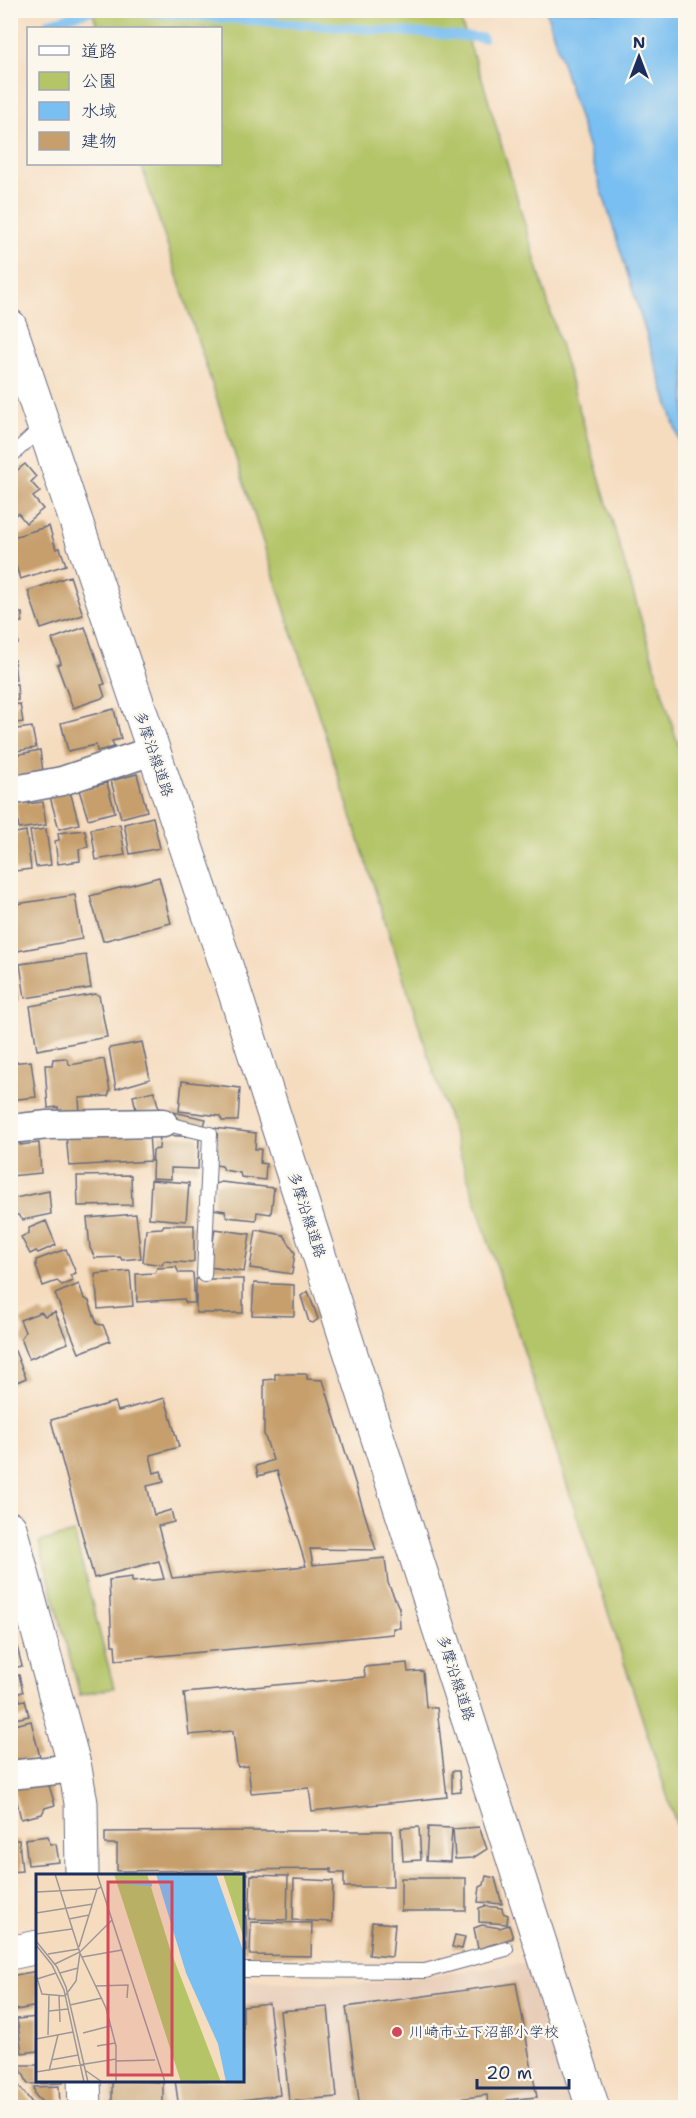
<svg xmlns="http://www.w3.org/2000/svg" width="696" height="2118" viewBox="0 0 696 2118" font-family="'Shantell Sans','Klee One',sans-serif">
	<style>
		.built { fill: #e8ceb9 }
		.green { fill: #b4c467; stroke: #687a62; stroke-width: 1.5 }
		.water { fill: #79bff1; stroke: #4a77a8; stroke-width: 1.5 }
		.lines { fill: none; stroke-linecap: round; stroke-linejoin: round }
		.stream { stroke: #79bff1; stroke-width: 9 }
		.building { fill: #c69f6c }
		.service-casing { stroke: #676c80; stroke-width: 16 }
		.minor-casing { stroke: #676c80; stroke-width: 31 }
		.tertiary-casing { stroke: #676c80; stroke-width: 35 }
		.primary-casing { stroke: #676c80; stroke-width: 35 }
		.service { stroke: #fff; stroke-width: 14 }
		.minor { stroke: #fff; stroke-width: 28 }
		.tertiary { stroke: #fff; stroke-width: 33 }
		.primary { stroke: #fff; stroke-width: 33 }
		.poi-dot { fill: #d1495b; stroke: #fbf7ec; stroke-width: 2 }
		.labels { text-anchor: middle; stroke-width: 4.5; stroke-linejoin: round; paint-order: stroke }
		.street-label { font-size: 15px; fill: #1b2f5e; stroke: #fbf7ec }
		.poi-label { font-size: 15px; fill: #1b2f5e; stroke: #fbf7ec; text-anchor: start }
		.inset-river { fill: none; stroke: #79bff1; stroke-width: 3 }
		.inset-road { fill: none; stroke: #9e9798; stroke-width: 1.5 }
		.view { fill: #d1495b; fill-opacity: 0.15; stroke: #d1495b; stroke-width: 3 }
		.inset-edge { fill: none; stroke: #1b2f5e; stroke-width: 3 }
	</style>
	<rect width="100%" height="100%" fill="#fbf7ec"/>
	<filter id="ink" filterUnits="userSpaceOnUse"><feTurbulence type="fractalNoise" baseFrequency=".0167" numOctaves="2"/><feDisplacementMap in="SourceGraphic" scale="12" xChannelSelector="R" yChannelSelector="G"/><feConvolveMatrix kernelMatrix="1 2 1 2 8 2 1 2 1" color-interpolation-filters="sRGB"/></filter>
	<filter id="wash" filterUnits="userSpaceOnUse"><feTurbulence type="fractalNoise" baseFrequency=".008" numOctaves="4" result="noise"/><feDisplacementMap in="SourceGraphic" scale="24" xChannelSelector="R" yChannelSelector="G"/><feGaussianBlur stdDeviation="1.35" result="paint"/><feColorMatrix in="noise" values="0 0 0 0 0 0 0 0 0 0 0 0 0 0 0 0 0 1.4 0 .05"/><feComposite in="paint" operator="in"/></filter>
	<g filter="url(#wash)">
		<rect width="100%" height="100%" fill="#f5dcbf"/>
		<path class="built" d="M528,1963L574,2107H107L106,2081L243,2080V1981L363,1984Z"/>
		<path class="green" d="M92,11H457L483,82L676,738L685,762V1851L141,164H220V28H98Z
			M74,1533L114,1688L80,1695L39,1542Z"/>
		<path class="water" d="M546,11H685V459Z"/>
		<g class="lines">
			<path class="stream" d="M125,11L483,38
				M48,23L91,11"/>
		</g>
		<g id="blocks">
			<path class="building" d="M25,464L36,477L31,482L40,492L33,497L43,509L26,523L18,513L10,519V476Z
				M49,526L56,549L60,548L66,565L20,579L10,547V538Z
				M70,576L83,615L41,629L28,591Z
				M22,613V622H16L18,644L10,645V614Z
				M85,627L105,684L101,685L105,697L73,708L57,665L61,663L52,639Z
				M14,660L16,680H10V661Z
				M10,684H17L18,700L10,701Z
				M20,704L23,722L10,724V705Z
				M114,709L121,739L112,741L114,747L97,751L96,745L68,751L61,723Z
				M32,727L36,748L10,752V730Z
				M40,750L43,772L10,778V756Z
				M137,774L147,811L121,818L111,781Z
				M107,783L115,812L88,819L79,790Z
				M70,791L79,824L59,829L50,797Z
				M29,801V804L43,802L46,825L19,829L15,802Z
				M10,809H12L14,830L10,831Z
				M153,817L160,848L130,854L124,824Z
				M120,824L125,855L96,860L91,829Z
				M46,829L51,865L36,867L30,831Z
				M85,830L88,847L79,849L80,861L58,864L55,841L59,840L58,833Z
				M26,831L31,869L15,871L10,834Z
				M159,877L171,923L103,941L90,896Z
				M75,895L82,939L17,951L10,905Z
				M86,955L91,988L25,998L20,964Z
				M16,981L19,1000H14L15,1008H10V982Z
				M95,994L99,995L107,1037L37,1050L30,1006Z
				M142,1042L150,1079L116,1089L109,1048Z
				M66,1058L70,1065L104,1059L110,1091L108,1096L79,1098L80,1113L59,1114L58,1107L48,1108L45,1065H52L53,1059Z
				M31,1061L36,1097L10,1100V1063Z
				M182,1081L240,1088L238,1121H222L220,1116L179,1111Z
				M154,1091L159,1109L137,1114L133,1096Z
				M173,1112L206,1119L203,1129L170,1121Z
				M214,1128L256,1133L255,1149H261L260,1163L266,1164L265,1180L241,1177L240,1173L224,1170L222,1166L209,1164Z
				M149,1134L151,1161L69,1166L66,1135Z
				M160,1135L199,1137L198,1169L171,1168V1179L152,1178L153,1150L159,1149Z
				M20,1138V1145L39,1143L41,1173L10,1176V1139Z
				M131,1175L132,1205L78,1206L77,1176Z
				M151,1180L189,1183L186,1221L149,1218Z
				M221,1182L274,1188L271,1214L257,1212L256,1220L226,1217L225,1211L213,1209L215,1184Z
				M49,1191L51,1214L23,1220L18,1215H12L10,1199Z
				M136,1214L141,1258L122,1260L120,1257L95,1258L90,1248L87,1218Z
				M46,1221L56,1245L38,1253L36,1251L30,1254L21,1237L29,1233V1228Z
				M164,1225H194V1261L191,1263L164,1261L162,1265L143,1262L146,1229L162,1228Z
				M215,1229L250,1234L244,1272L209,1267Z
				M256,1230L284,1235L295,1253L292,1274L250,1268Z
				M66,1249L76,1273L70,1275L73,1281L62,1285L57,1281L43,1286L36,1266V1260Z
				M176,1267L179,1273H193L195,1303H186L184,1299L137,1302L136,1274L155,1273L157,1268Z
				M130,1271L133,1306L98,1309L95,1274Z
				M196,1279H243V1313H196Z
				M254,1283L294,1285V1316L252,1315Z
				M79,1284L84,1298L89,1301L97,1324L103,1325L110,1341L79,1353L55,1294Z
				M308,1291L318,1319L313,1323L309,1322L301,1296Z
				M41,1312L45,1316L55,1312L68,1343L29,1359L21,1338L25,1332L20,1320Z
				M15,1351L26,1378L10,1385V1353Z
				M275,1374H307V1379L323,1380L376,1550L310,1549L313,1565L385,1558L388,1583L399,1608L400,1628H393V1634L116,1660L115,1645H112L109,1580L132,1577V1582L164,1579L159,1561L94,1578L51,1420L115,1402L118,1411L165,1398L179,1447L150,1455L154,1473L161,1471L164,1482L147,1486L154,1515L171,1510L174,1522L158,1526L172,1578L306,1566L277,1471L258,1476L256,1466L273,1460L264,1434V1380L275,1379Z
				M11,1604L17,1625L10,1626V1605Z
				M14,1635L22,1666L10,1669V1636Z
				M407,1663L408,1672L423,1671L426,1707L437,1708L447,1797L312,1811L309,1788L251,1793L248,1766L238,1767L237,1764L233,1731L189,1735L184,1693L365,1677L364,1667Z
				M19,1675L23,1692L18,1693L20,1701L25,1700L29,1716L10,1720V1677Z
				M31,1721L40,1757L10,1764V1726Z
				M452,1771H459L461,1792L452,1793Z
				M48,1782L55,1805L45,1808L42,1814L21,1819L14,1788Z
				M419,1827L421,1860L403,1861L401,1828Z
				M428,1827L452,1828L450,1862L426,1861Z
				M479,1827L487,1849L473,1858L455,1859L453,1829Z
				M243,1831H392L393,1887H344V1873H331V1869L117,1871V1844H105V1832Z
				M48,1836L50,1844H56L59,1862L28,1865L25,1839Z
				M10,1840H19L22,1871L10,1872Z
				M243,1873H247V1910H243Z
				M251,1875L288,1876L287,1920L249,1919Z
				M486,1876L495,1878L502,1904L478,1902L480,1887L484,1885Z
				M401,1878H466V1911H401Z
				M294,1879L333,1881L332,1922L293,1920Z
				M485,1906L502,1908L503,1913L508,1915L507,1924L479,1922V1908Z
				M243,1916H246L247,1951L243,1952Z
				M251,1922L312,1923L311,1956L250,1955Z
				M372,1922L395,1924L392,1957L369,1955Z
				M482,1925L500,1928L509,1925L513,1938L478,1949L474,1928Z
				M455,1935L465,1937L462,1949L452,1947Z
				M38,1971V2006L10,2011V1976Z
				M516,1983L537,2097L507,2100L508,2108H488L487,2095L392,2108H360L346,2007Z
				M269,2003L280,2095L179,2108L175,2080H243V2006Z
				M328,2007L337,2097L289,2101L280,2011Z
				M38,2017V2051L22,2053L17,2019Z
				M10,2062L19,2073L10,2080Z
				M19,2065H38V2080H63V2083L28,2084Z
				M112,2080L163,2082V2108H112Z
				M16,2082L36,2108H10V2086Z
				M59,2086L60,2105H45L35,2095L34,2087Z"/>
		</g>
	</g>
	<g filter="url(#ink)">
		<use href="#blocks" fill-opacity="0" stroke="#676c80" stroke-width="1.5"/>
		<g class="lines">
			<g class="service-casing">
				<path id="service" d="M10,457L42,427
					M163,1123L210,1134L204,1275
					M243,1970L425,1971L506,1949"/>
			</g>
			<g class="minor-casing">
				<path id="minor" d="M10,791L62,781L152,751
					M10,1129L48,1125L163,1123
					M10,1775L75,1768"/>
			</g>
			<g class="tertiary-casing">
				<path id="tertiary" d="M10,1528L75,1768L81,1803L82,1875
					M10,1953L38,1947
					M84,2080L85,2108"/>
			</g>
			<g class="primary-casing">
				<path id="primary" d="M10,326L226,965L593,2108"/>
			</g>
			<use href="#service" class="service"/>
			<use href="#minor" class="minor"/>
			<use href="#tertiary" class="tertiary"/>
			<use href="#primary" class="primary"/>
		</g>
	</g>
	<circle class="poi-dot" cx="397" cy="2032" r="6"/>
	<g class="labels">
		<g class="street-label">
			<text transform="translate(154 754) rotate(71)" y="5">多摩沿線道路</text>
			<text transform="translate(307 1215) rotate(72)" y="5">多摩沿線道路</text>
			<text transform="translate(456 1678) rotate(72)" y="5">多摩沿線道路</text>
		</g>
		<g class="poi-label">
			<text x="409" y="2037">川崎市立下沼部小学校</text>
		</g>
	</g>
	<g transform="translate(36 1874)">
		<rect width="208" height="208" fill="#f5dcbf"/>
		<path d="M78,0H111L134,75L185,208H145ZM187,0H208V65L195,24Z" fill="#b4c467"/>
		<path d="M120,0H180L208,79V208H190L182,170L150,99Z" fill="#79bff1"/>
		<path class="inset-river" d="M84,8L116,11"/>
		<path class="inset-road" d="M19,0L44,79L70,134L80,172V208M61,0L129,208M0,18L61,15M0,39L57,30M33,45L53,41M0,60L36,55M0,67L21,93L30,113L52,208M0,71L16,91L28,116L48,208M43,73L61,15L65,13M12,80L43,75M46,83L86,76M19,90L44,78L76,46M24,99L42,94M0,101L6,120L29,122L40,107L44,79M1,105L20,99M60,112L92,111L91,124M23,122L24,148M34,131L66,124M13,137L32,135M47,159L74,152M12,161L13,121M0,165L37,158M61,172L79,169M15,186L42,181M80,187L119,186M49,196L66,208M13,197L22,161M0,198L80,185"/>
		<path class="view" d="M72,8H136V201H72Z"/>
		<rect width="208" height="208" class="inset-edge"/>
	</g>
	<rect width="696" height="2118" fill="none" stroke="#fbf7ec" stroke-width="36"/>
	<rect x="27" y="27" width="195" height="138" fill="#fbf7ec" stroke="#a1a7b3" stroke-width="1.5"/>
	<rect x="39" y="46" width="30" height="9" fill="#ffffff" stroke="#a1a7b3" stroke-width="1.5"/>
	<text x="81" y="57" font-size="18" fill="#1b2f5e">道路</text>
	<rect x="39" y="72" width="30" height="18" fill="#b4c467" stroke="#a1a7b3" stroke-width="1.5"/>
	<text x="81" y="87" font-size="18" fill="#1b2f5e">公園</text>
	<rect x="39" y="102" width="30" height="18" fill="#79bff1" stroke="#a1a7b3" stroke-width="1.5"/>
	<text x="81" y="117" font-size="18" fill="#1b2f5e">水域</text>
	<rect x="39" y="132" width="30" height="18" fill="#c69f6c" stroke="#a1a7b3" stroke-width="1.5"/>
	<text x="81" y="147" font-size="18" fill="#1b2f5e">建物</text>
	<g transform="translate(639 57)" stroke="#fbf7ec" stroke-width="4.5" paint-order="stroke">
	<path d="M0-4.5L10 22L0 15L-10 22Z" fill="#1b2f5e"/>
	<text y="-9" font-size="16" font-weight="bold" text-anchor="middle" fill="#1b2f5e">N</text>
	</g>
	<path d="M477 2079v9h92v-9" fill="none" stroke="#1b2f5e" stroke-width="3"/>
	<text x="486" y="2079" font-size="18" fill="#1b2f5e" stroke="#fbf7ec" stroke-width="4.5" paint-order="stroke">20 m</text>
</svg>
